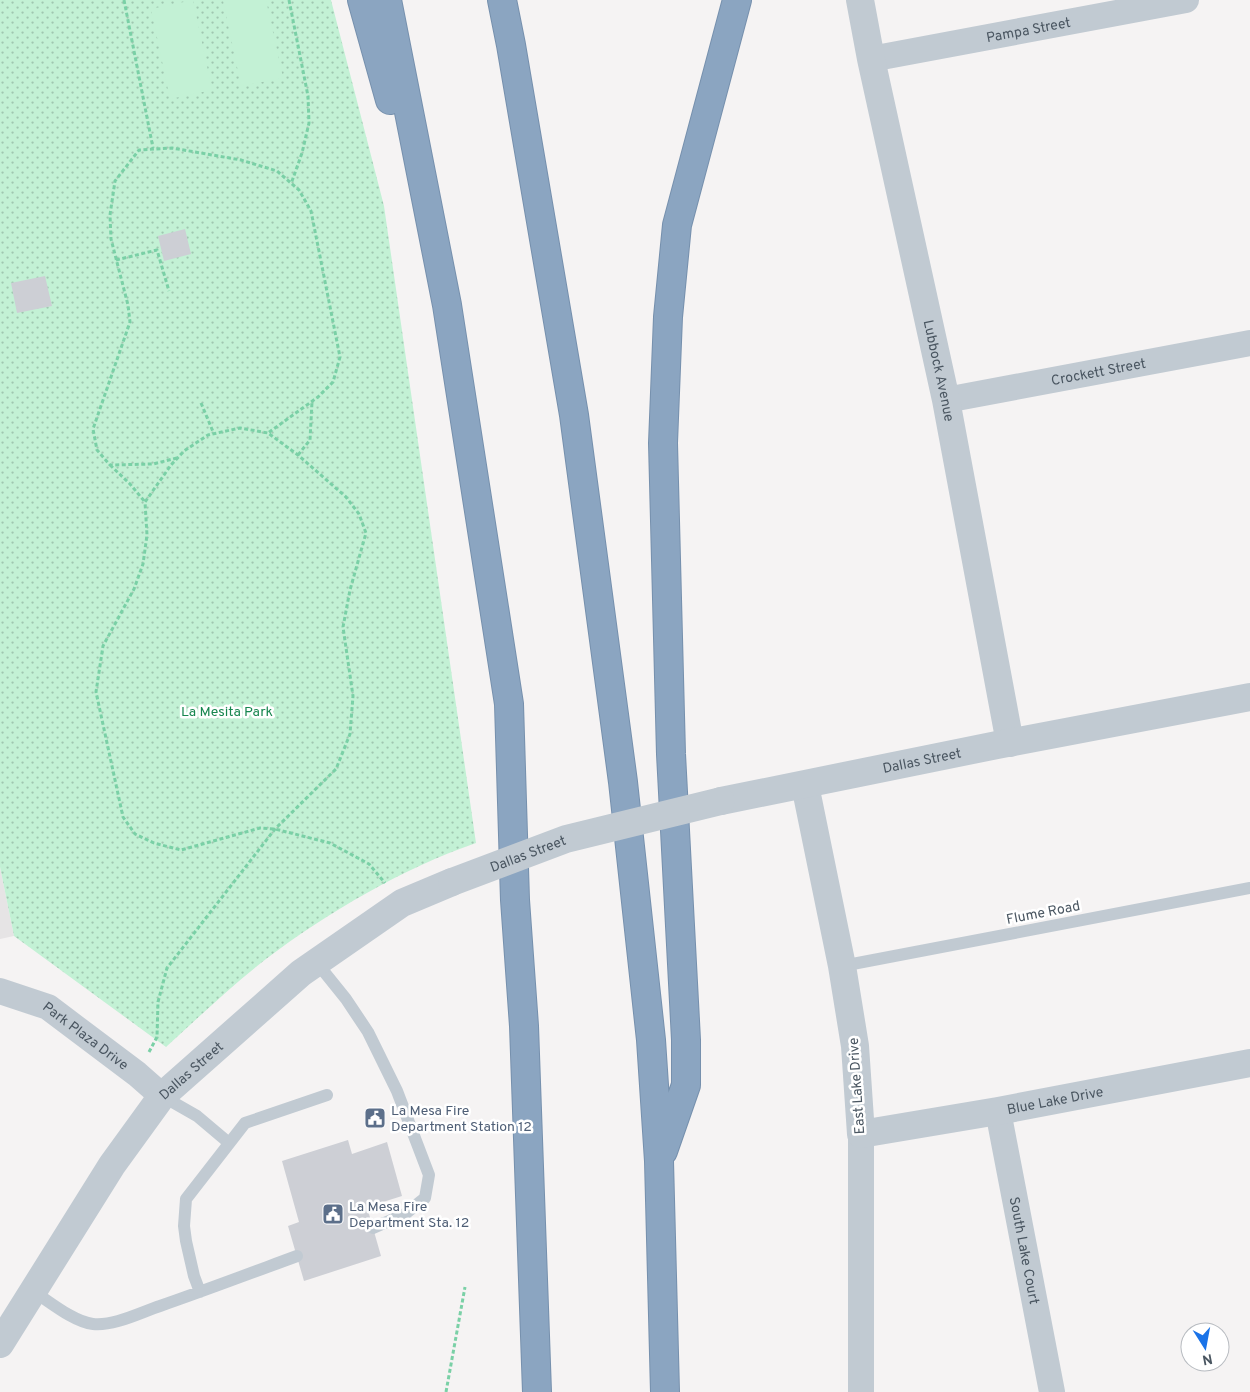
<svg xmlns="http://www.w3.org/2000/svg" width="1250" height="1392" viewBox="0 0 1250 1392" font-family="Overpass,sans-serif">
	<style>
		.education { fill: #e6e4e5 }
		.green { fill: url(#green-dots) }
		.pitch { fill: #c3f1d5 }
		.building { fill: #cdcfd5 }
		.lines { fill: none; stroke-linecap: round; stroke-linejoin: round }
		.motorway-casing { stroke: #7690ad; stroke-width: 30 }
		.path { stroke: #7ad0a6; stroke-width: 3; stroke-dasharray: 4 2.5; stroke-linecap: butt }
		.service { stroke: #c1cad2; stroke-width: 12 }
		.minor { stroke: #c1cad2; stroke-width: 26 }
		.tertiary { stroke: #c1cad2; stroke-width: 28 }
		.motorway { stroke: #8ba5c1; stroke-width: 28 }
		.tertiary-bridge { stroke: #c1cad2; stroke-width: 28 }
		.labels { text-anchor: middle; stroke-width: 5; stroke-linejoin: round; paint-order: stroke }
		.street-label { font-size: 14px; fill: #4a5661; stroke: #fff }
		.park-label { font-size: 14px; fill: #17864f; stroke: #fff }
		.service-label { font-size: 14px; fill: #4e5e75; stroke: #fff; text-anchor: start }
	</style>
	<defs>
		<pattern id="green-dots" width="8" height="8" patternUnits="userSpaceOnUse" patternTransform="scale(1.25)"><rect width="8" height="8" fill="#c3f1d5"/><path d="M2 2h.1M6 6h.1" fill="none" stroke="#a0c6b0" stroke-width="1.8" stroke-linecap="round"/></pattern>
	</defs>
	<rect width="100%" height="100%" fill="#f5f3f3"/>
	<path class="education" d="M0,867L14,936L0,939Z"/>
	<path class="green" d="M0,0H331L384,206L476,843C403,868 327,913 266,959C231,986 199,1017 166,1047L14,936L0,867Z"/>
	<path class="pitch" d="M193,0L212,90L170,99L151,9Z
		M223,0H266L283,78L241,86Z"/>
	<path class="building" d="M185,229L191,254L164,261L158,236Z
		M45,276L52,306L17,313L11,283Z
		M348,1140L352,1154L387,1142L402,1196L367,1207L381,1256L304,1281L288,1226L299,1222L282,1161Z"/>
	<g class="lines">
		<g class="motorway-casing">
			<path id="motorway" d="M362,0L390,100
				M387,0L447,305L509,704L515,900L524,1026L537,1392
				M502,0L511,45L574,415L623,782L651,1040L659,1161L665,1392
				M663,1151L686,1085V1040L671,754L663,443L668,317L677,225L737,0"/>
		</g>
		<path class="path" d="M124,0L153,148
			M289,0L308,96L309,123L302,153L291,184
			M116,260L157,250L169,291
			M201,403L214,434
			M298,455L310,440L312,402
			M177,458L153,464L110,465L97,450L93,429L130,322L128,305L111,239L110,215L115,181L139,150L172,148L241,160L277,171L299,190L311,211L340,357L333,382L318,397L268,433
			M110,465L130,484L145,502
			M149,1052L157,1037L158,1002L167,968L275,829L336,769L350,734L353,696L343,627L350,590L366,533L359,514L346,497L298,455L268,433L240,428L208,435L184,451L171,465L145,502L147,535L143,564L134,589L103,646L96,692L123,817L135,834L154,843L181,850L260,828L275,829L330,843L369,864L385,883
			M446,1392L465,1287"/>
		<path class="service" d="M317,963L346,999L368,1032L397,1091L429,1175L425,1198L405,1214L373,1228
			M842,966L1250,888
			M162,1096L197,1116L229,1143
			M33,1291C50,1302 74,1322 93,1324C115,1326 139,1313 160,1306C206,1290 251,1273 297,1256
			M200,1292L194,1276L186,1241L184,1226L186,1199L245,1123L327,1095"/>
		<g class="minor">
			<path id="s1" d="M871,59L1186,0"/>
			<path id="s2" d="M946,400L1250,343"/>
			<path id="s3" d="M0,991L48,1007L137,1074L162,1096"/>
			<path id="s4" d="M998,1111L1052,1392"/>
			<path d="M861,1134V1392"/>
		</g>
		<g class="tertiary">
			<path id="s5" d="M860,0L871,59L946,400L1010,743"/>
			<path id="s6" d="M805,785L842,966L855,1046L861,1134L998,1111L1250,1063"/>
			<path id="s7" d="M721,801L997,745L1250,697"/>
			<path id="s8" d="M0,1344L112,1165L162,1096L301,973L402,903L452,882"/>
		</g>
		<use href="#motorway" class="motorway"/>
		<path class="tertiary-bridge" id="s9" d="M452,882L566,839L721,801"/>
	</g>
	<defs>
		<g id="civic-square" transform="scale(1.125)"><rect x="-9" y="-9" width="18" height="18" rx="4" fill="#5c6f8a" stroke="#fff"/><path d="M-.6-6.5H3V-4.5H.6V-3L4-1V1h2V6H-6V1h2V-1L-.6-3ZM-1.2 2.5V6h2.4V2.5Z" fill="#fff"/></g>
	</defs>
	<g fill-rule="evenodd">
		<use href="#civic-square" x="375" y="1118"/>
		<use href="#civic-square" x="333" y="1214"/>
	</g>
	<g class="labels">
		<g class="street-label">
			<text dy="5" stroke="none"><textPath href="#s1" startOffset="160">Pampa Street</textPath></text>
			<text dy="5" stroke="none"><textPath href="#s5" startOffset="379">Lubbock Avenue</textPath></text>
			<text dy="5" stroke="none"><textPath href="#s2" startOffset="155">Crockett Street</textPath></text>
			<text dy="5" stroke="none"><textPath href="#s7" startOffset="205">Dallas Street</textPath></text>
			<text dy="5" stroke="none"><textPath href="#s9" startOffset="81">Dallas Street</textPath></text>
			<text transform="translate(1043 912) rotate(-11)" y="5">Flume Road</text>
			<text dy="5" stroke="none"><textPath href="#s3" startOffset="98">Park Plaza Drive</textPath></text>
			<text dy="5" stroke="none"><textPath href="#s8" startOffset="335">Dallas Street</textPath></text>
			<text transform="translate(856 1086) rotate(-94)" y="5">East Lake Drive</text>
			<text dy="5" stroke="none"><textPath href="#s6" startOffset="551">Blue Lake Drive</textPath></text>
			<text dy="5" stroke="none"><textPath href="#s4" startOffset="142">South Lake Court</textPath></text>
		</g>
		<g class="park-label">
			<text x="227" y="716">La Mesita Park</text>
		</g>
		<g class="service-label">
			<text x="391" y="1115">La Mesa Fire<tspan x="391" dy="16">Department Station 12</tspan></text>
			<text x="349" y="1211">La Mesa Fire<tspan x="349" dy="16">Department Sta. 12</tspan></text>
		</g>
	</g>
	<g transform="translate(1205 1347) rotate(169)"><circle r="24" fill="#ffffff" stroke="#b7bbc0"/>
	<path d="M0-4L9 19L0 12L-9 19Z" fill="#1a73e8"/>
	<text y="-8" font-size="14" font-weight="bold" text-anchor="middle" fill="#4a5661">N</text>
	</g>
</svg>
